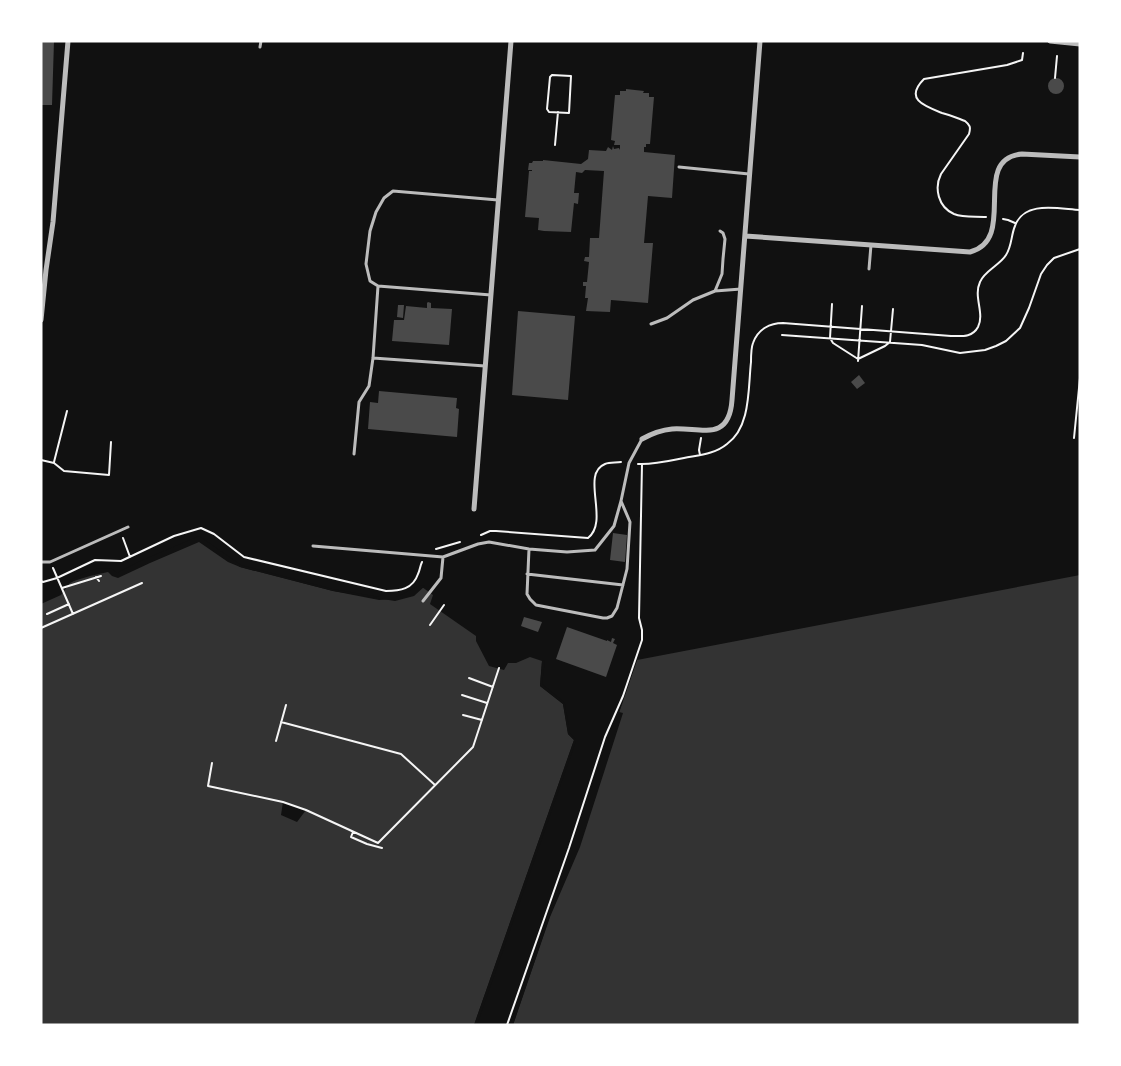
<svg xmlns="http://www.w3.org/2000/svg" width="1121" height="1066" viewBox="0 0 1121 1066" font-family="'Asap Condensed',sans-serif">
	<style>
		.water { fill: #333 }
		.pier { fill: #111 }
		.building { fill: #4a4a4a }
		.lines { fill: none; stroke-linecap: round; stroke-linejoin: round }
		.path { stroke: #f5f5f5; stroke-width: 2 }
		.service { stroke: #bcbcbc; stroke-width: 3 }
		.minor { stroke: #bcbcbc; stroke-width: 5 }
	</style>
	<rect width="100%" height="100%" fill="#111"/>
	<path class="water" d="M199,539L240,567L333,591L379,600L396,599L422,587L433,595L430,604L476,636V641L489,666L504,670L508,663H516L530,657L542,661L540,686L563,704L568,734L574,740L474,1025H41V604L61,595L70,583L85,575L100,570L111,571L116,576Z
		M1080,575V1025H513L637,660Z"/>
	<path class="pier" d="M199,536L241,565L333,589L379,597H396L421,585L425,586L414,596L395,601L333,591L240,567L228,562L199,542L150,563L118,578L112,576L108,572L90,576L67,583L69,581L84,573L99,568L112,569L117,573L138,562Z
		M635,659L637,660L619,712L623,713L580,847L550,917L513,1025H510Z
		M545,660L542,684L563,701L565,704L570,733L576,739V741L477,1025H474L574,740L568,734L563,704L540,686L542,661Z
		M283,802L306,810L297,822L281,815Z"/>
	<path class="building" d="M41,41H54L52,105H41Z
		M1048 86a8 8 0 1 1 16 0a8 8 0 1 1-16 0Z
		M626,89L644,91L643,93H649V97H654L650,144H646V147H644V152L675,155L672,198L648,196L644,243H653L648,303L611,300L610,312L586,311L588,298H585L586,286H583V282H587L589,262L584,261L585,257H589L590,238H599L604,171L585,170L582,173L576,172L574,193H579L578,204L574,203L571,232L544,231L538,230L539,218L525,217L529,171H532V170H528L529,163H532L533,161H543V160L581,164L588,159L589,150L606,151L608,147L612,150L613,146L614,149L619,148L620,150V145H614L615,141L611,140L615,95H620V91H626Z
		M428,302L431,303V308L452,309L449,345L392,341L394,320H404L406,306L427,308V303Z
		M398,305H404L403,318L397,317Z
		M518,311L575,316L568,400L512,395Z
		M859,375L865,383L857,389L851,382Z
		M379,391L457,398L456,408L459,409L457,437L368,429L370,402L378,403Z
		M613,533L627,535L625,562L610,560Z
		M524,617L542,622L538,632L521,626Z
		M567,627L607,641V640L611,642L612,638L615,639L613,643L617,645L606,677L556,659Z"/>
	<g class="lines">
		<path class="path" d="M552,75L571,76L569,113L549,112L547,109L550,77Z
			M1055,78L1057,56
			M555,145L558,112
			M986,217C976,216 964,218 954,214C938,207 934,188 941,174L969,134C971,127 970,125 965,121C957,118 950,115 942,113C924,106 904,99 924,79L1007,65L1022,60L1023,53
			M1003,219L1008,220L1015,223
			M832,304L830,338L833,343L858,359L885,346L890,342L893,309
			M782,335L922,345L960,353L985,350L996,346L1006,341L1020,328L1029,308L1041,274L1047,265L1054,258L1080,249
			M858,361L862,306
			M1074,438L1080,378
			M700,455L699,450L701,438
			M41,460L54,463L64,471L109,475L111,442
			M54,462L67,411
			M638,464C653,465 669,461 684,458C699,455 715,454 727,444C751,427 748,388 751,362C751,356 751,348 753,343C758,329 770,323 783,323L951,336C961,336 972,338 978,327C985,313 973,297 980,282C984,271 1000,265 1006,255C1012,246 1011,235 1015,226C1024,200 1059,209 1080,210
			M481,535L490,531H496L588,538C610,521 580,474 605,464C610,462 616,463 621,462
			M123,538L130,557
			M436,549L460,542
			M53,568L73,614
			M96,577L99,581
			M41,581L43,582L57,578L95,560L121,561L174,536L201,528L214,534L244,557L386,591C400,591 413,589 418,574C420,570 420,566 422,562
			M62,588L101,576
			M47,614L69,604
			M430,625L444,605
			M41,628L142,583
			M469,678L493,687
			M462,695L487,703
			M463,715L482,720
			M281,722L401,754L435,785
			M276,741L286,705
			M212,763L208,786L283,802L306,810L378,843L473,747L499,668
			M353,832L351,837L367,844L382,848
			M507,1025L569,848L605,737L623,696L642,640V630L639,618L642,464"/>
		<path class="service" d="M260,47L261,41
			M679,167L749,174
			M869,269L871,245
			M715,291L722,274L723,259L725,239L723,233L720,231
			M491,295L378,286L370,281L366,264L370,231L376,212L384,198L393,191L498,200
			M651,324L667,318L693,300L715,291L741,289
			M373,358L485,366
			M354,454L359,402L369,386L373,358L378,286
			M313,546L443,557L478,544L489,542L529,549L567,552L595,550L614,526L621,501L629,463L642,439
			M529,549L527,594L530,599L536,605L603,618H607L612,616L617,608L627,569L630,522L621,501
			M41,562H50L128,527
			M527,574L623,585
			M423,601L441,578L443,557"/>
		<path class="minor" d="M1050,41L1080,44
			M745,236L970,252C1019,239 969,159 1022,154L1080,157
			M41,320L46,270L53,222L68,41
			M642,439C651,434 661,430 672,429C700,427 729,443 732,400L760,41
			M474,509L511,41"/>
	</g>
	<rect width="1121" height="1066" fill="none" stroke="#ffffff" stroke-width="85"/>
</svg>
